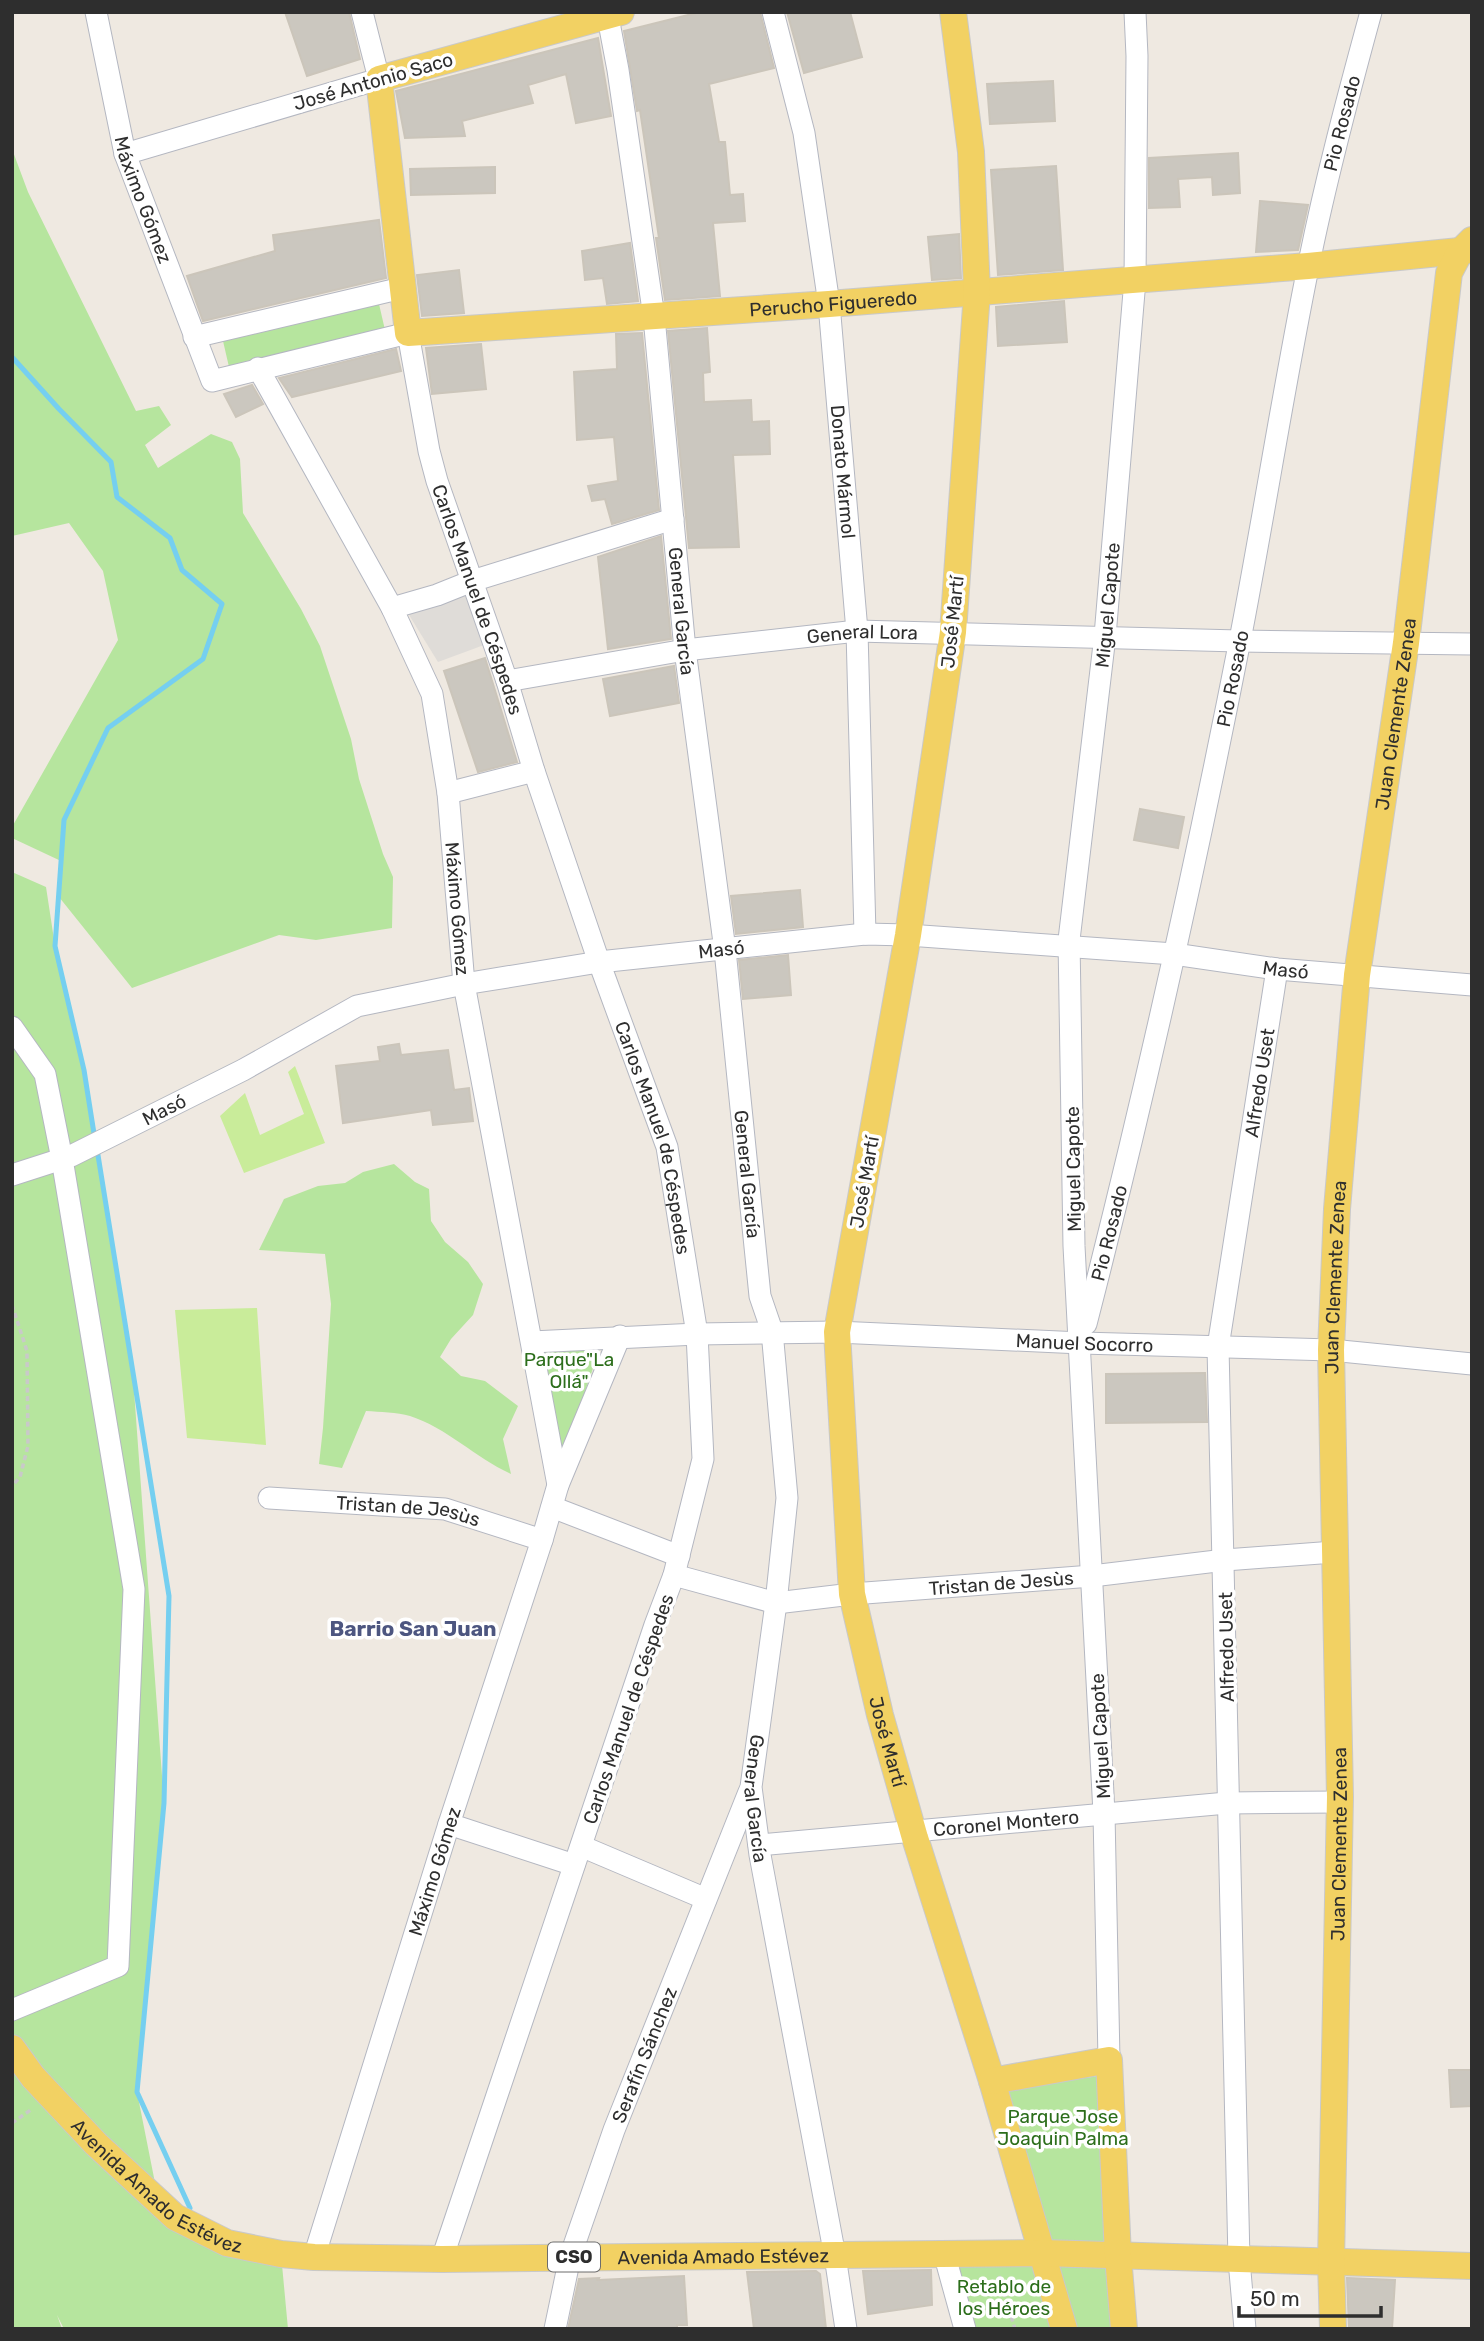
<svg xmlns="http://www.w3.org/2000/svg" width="1484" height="2341" viewBox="0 0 1484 2341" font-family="Rubik,sans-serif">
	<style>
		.green { fill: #b6e59e }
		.pitch { fill: #c9ec9a }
		.plaza { fill: #dfdcd8 }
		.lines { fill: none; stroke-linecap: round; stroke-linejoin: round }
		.stream { stroke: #75cff0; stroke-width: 5 }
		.building { fill: #cbc7bf; stroke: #cbc5ba; stroke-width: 2 }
		.minor-casing { stroke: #b4b7c1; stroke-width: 23 }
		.major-casing { stroke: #c9c9c9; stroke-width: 28 }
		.path { stroke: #c9c9c9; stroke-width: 3.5; stroke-dasharray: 5 3.5; stroke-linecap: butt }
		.minor { stroke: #fff; stroke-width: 21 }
		.major { stroke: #f2d163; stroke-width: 26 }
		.labels { text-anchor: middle; stroke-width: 7; stroke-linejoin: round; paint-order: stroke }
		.shield { fill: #fff; stroke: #6d6d6d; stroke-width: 2 }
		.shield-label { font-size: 18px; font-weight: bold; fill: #2e2e2e }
		.street-label { font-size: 19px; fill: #2e2e2e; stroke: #fff }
		.park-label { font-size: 19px; fill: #2c6e1b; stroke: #fff }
		.neighbourhood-label { font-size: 21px; font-weight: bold; fill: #4d5680; stroke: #fff }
	</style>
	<rect width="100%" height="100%" fill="#efe9e1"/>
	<path class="green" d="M12,149L28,192L136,411L159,406L171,425L145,445L158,468L211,434L232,442L240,459L243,513L301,609L320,646L351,739L359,779L383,854L393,877L392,928L316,940L279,935L132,988L59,897L61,861L12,838V827L118,640L103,571L69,523L12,536Z
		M379,304L385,330L229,367L223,341Z
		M12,872L46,887L55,946L84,1070L132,1363L164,1803L137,2092L159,2203L281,2254L288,2329H64L57,2315L62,2329H12Z
		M394,1164L415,1182L429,1189L431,1221L445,1242L468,1262L483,1284L473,1315L451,1339L440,1357L461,1376L485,1381L518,1406L503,1439L511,1474C476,1458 447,1428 410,1416C397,1412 380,1412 366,1411L342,1468L319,1464L323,1428L331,1304L325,1254L259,1250L284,1199L318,1186L345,1183L363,1172Z
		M542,1347L600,1348L563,1455Z
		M1106,2075L1115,2329H1076L1005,2089Z
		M953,2264L1037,2265L1054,2329H971Z"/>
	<path class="pitch" d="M295,1066L325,1143L244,1173L220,1116L245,1093L260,1135L304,1114L288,1072Z
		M257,1308L266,1445L187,1438L175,1310Z"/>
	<path class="plaza" d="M463,590L484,645L438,662L406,610Z"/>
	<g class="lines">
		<path class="stream" d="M12,357L59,409L111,462L117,497L170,538L182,570L222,604L203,659L108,728L64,820L55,946L84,1070L95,1140
			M97,1149L169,1596L164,1803L137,2092L190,2208"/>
	</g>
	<path class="building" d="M285,12H349L360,59L307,76Z
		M700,12H760L774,68L709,84L719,142H725L730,195L743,194L745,221L713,223L720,296L665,300L656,238H659L640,110L637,111L624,31Z
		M787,12H850L862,57L804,73Z
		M598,38L611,116L576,123L566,74L528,85L533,103L462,121L465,136L405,138L396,91Z
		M1053,81L1055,121L990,124L987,84Z
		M1238,153L1240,193L1213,195L1212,177L1178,179L1180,207L1149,208V158Z
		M1056,166L1063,270L998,275L991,170Z
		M495,167V193L411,195L410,169Z
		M1260,201L1308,205L1298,250L1256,252Z
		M379,220L386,278L203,321L187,276L275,251L273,235Z
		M959,234L961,278L932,280L928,237Z
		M630,243L638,301L607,304L603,278L585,280L582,251Z
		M459,270L464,313L422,316L417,275Z
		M1064,301L1067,342L998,346L996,307Z
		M707,328L710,372L703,373L704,402L751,400L752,422L769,421L770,454L733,455L739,547L689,548L668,331Z
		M642,333L659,510L612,524L605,499L592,501L588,486L618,481L614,437L577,440L574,372L617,369L616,334Z
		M481,344L486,389L432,394L426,348Z
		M396,349L401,371L292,397L279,378Z
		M252,385L263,404L236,417L224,394Z
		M661,536L671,639L608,649L598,557Z
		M485,658L517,762L478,772L444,671Z
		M674,666L679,703L610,716L603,679Z
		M1140,809L1184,817L1178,848L1134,840Z
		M800,890L803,927L736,934L731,896Z
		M788,955L791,995L743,999L739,960Z
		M399,1044L401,1055L448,1050L454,1090L469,1088L473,1121L433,1125L431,1110L343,1123L336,1066L380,1061L378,1047Z
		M1205,1373L1207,1422L1106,1423V1374Z
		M1449,2070H1472V2106L1451,2107Z
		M931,2270L932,2305L868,2314L863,2271Z
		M816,2271L820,2274L826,2329H754L747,2272Z
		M684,2276L687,2325H677V2329H568L579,2279L599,2278L598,2280Z
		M1347,2278L1395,2280L1392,2329H1349Z"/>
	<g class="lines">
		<g class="minor-casing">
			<g id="minor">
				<path id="s1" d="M96,12L125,154L212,381L408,333L429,451L437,481L507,681L534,771L599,962L667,1147L697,1334L703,1459L674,1575L655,1625L442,2259"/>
				<path id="s2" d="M607,12L618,70L654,317L685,650L725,950L760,1296L772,1331L787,1498L776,1603L751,1787L760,1855L835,2256L846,2329"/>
				<path id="s3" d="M773,12L804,133L829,304L857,631L865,934"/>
				<path d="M125,154L379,79L362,12"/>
				<path d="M194,337L402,288"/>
				<path id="s4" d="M258,368L392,608L432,694L448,793L464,984L558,1485"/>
				<path d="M392,608L437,595L472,581L673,519"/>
				<path id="s5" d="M507,681L685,650L857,631L1239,641L1472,644"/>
				<path d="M448,793L534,771"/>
				<path d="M12,1027L45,1074L62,1159L134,1589L118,1966L12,2010"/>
				<path id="s6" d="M12,1175L71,1156L243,1070L357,1006L464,984L599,962L865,934L908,935L1174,954L1277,969L1472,985"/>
				<path id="s7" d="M1086,1324C1144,1098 1195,869 1240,640C1264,516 1283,391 1308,268C1325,182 1348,96 1371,12"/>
				<path id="s8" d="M532,1342L697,1334L837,1332L1081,1343L1331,1350L1472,1364"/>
				<path id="s9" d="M269,1498L445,1509L542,1540"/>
				<path d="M552,1507L679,1556"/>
				<path id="s10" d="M674,1575L776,1603L852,1594L1092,1576L1225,1560L1334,1552"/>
				<path d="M449,1824L574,1865"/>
				<path id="s11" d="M759,1845L1227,1803L1340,1802"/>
				<path d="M581,1846L706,1899"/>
				<path id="s12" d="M1109,2060L1104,1813L1074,1246L1069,940L1105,636L1135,280L1137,56L1135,12"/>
				<path d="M944,2253L965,2329"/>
				<path id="s13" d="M314,2257L449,1824L542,1540L558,1485L620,1336"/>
				<path id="s14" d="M555,2329L570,2257L614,2130L749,1792"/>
				<path id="s15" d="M1245,2329L1239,2260L1218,1347L1277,969"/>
			</g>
		</g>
		<g class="major-casing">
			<g id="major">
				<path id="s16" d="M621,12L379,79L408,333L829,304L1308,266L1470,250"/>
				<path id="s17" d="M953,12L971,152L977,292L953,632L908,935L837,1332L852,1594L880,1715L915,1838L992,2081L1064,2329"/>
				<path id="s18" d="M12,2048L33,2077L96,2144L175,2217L227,2243L281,2254L314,2257L442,2259L1043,2253L1472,2266"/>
				<path d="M992,2081L1109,2060L1118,2256L1124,2329"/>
				<path id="s19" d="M1333,2329L1331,2263L1340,1797L1331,1350L1337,1209L1357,975L1406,643L1449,273L1460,252L1472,240"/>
			</g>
		</g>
		<path class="path" d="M12,1305L27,1351L28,1446L20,1477L12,1486
			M12,2123L32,2109
			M999,2276L1015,2329"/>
		<use href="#minor" class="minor"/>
		<use href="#major" class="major"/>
	</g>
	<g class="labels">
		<rect class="shield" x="548" y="2242.5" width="52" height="29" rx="5"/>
		<g class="shield-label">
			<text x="574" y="2263">CSO</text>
		</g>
		<g class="street-label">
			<text transform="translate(373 81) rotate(-16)" y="7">José Antonio Saco</text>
			<text dy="7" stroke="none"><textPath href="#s7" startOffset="1228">Pio Rosado</textPath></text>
			<text dy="7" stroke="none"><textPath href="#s1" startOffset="194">Máximo Gómez</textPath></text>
			<text dy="7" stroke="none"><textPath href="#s16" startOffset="933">Perucho Figueredo</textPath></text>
			<text dy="7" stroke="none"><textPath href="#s3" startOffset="466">Donato Mármol</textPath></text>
			<text dy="7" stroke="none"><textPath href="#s1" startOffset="866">Carlos Manuel de Céspedes</textPath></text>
			<text dy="7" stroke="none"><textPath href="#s12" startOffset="1458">Miguel Capote</textPath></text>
			<text dy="7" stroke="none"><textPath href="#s2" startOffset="604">General García</textPath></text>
			<text transform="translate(952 622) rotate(-84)" y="7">José Martí</text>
			<text dy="7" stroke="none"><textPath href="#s5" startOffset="359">General Lora</textPath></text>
			<text dy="7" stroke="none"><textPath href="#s7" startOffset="662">Pio Rosado</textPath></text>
			<text dy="7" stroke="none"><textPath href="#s19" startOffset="1619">Juan Clemente Zenea</textPath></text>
			<text dy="7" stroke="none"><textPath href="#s4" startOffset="586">Máximo Gómez</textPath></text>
			<text dy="7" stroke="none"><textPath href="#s6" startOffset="754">Masó</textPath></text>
			<text dy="7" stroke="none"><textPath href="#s6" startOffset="1321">Masó</textPath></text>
			<text dy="7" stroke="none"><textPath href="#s15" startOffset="1250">Alfredo Uset</textPath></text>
			<text dy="7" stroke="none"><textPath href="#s6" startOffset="166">Masó</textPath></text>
			<text dy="7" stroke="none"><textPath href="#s1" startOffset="1433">Carlos Manuel de Céspedes</textPath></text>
			<text transform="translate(1073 1169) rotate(-91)" y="7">Miguel Capote</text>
			<text dy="7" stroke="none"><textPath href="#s2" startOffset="1171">General García</textPath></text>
			<text transform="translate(864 1182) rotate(-80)" y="7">José Martí</text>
			<text dy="7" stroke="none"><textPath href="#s7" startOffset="94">Pio Rosado</textPath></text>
			<text dy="7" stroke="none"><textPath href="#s19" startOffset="1052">Juan Clemente Zenea</textPath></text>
			<text dy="7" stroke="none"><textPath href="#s8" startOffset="553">Manuel Socorro</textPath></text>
			<text dy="7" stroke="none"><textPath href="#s9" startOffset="140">Tristan de Jesùs</textPath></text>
			<text dy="7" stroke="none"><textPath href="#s10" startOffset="332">Tristan de Jesùs</textPath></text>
			<text transform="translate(1226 1647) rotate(-91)" y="7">Alfredo Uset</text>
			<text transform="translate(628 1709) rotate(-71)" y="7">Carlos Manuel de Céspedes</text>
			<text transform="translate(1100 1736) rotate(-93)" y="7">Miguel Capote</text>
			<text dy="7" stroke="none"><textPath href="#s17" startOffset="1746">José Martí</textPath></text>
			<text dy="7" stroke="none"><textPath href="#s2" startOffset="1801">General García</textPath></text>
			<text dy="7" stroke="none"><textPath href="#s11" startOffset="248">Coronel Montero</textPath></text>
			<text dy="7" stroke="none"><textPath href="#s19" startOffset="485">Juan Clemente Zenea</textPath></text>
			<text dy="7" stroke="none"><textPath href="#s13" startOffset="404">Máximo Gómez</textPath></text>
			<text dy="7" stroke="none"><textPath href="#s14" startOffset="289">Serafín Sánchez</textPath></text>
			<text dy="7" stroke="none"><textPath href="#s18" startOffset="203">Avenida Amado Estévez</textPath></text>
			<text dy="7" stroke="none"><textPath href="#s18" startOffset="791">Avenida Amado Estévez</textPath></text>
		</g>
		<g class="park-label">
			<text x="569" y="1366">Parque"La<tspan x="569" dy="22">Ollá"</tspan></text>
			<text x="1063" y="2123">Parque Jose<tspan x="1063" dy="22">Joaquin Palma</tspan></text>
			<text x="1004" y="2293">Retablo de<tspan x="1004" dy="22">los Héroes</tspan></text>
		</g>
		<g class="neighbourhood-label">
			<text x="413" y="1636">Barrio San Juan</text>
		</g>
	</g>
	<rect width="1484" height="2341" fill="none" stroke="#2e2e2e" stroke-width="28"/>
	<path d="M1239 2306v10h142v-10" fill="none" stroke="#2e2e2e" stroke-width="3.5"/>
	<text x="1250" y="2306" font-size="21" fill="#2e2e2e" stroke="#ffffff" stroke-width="5" paint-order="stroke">50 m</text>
</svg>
